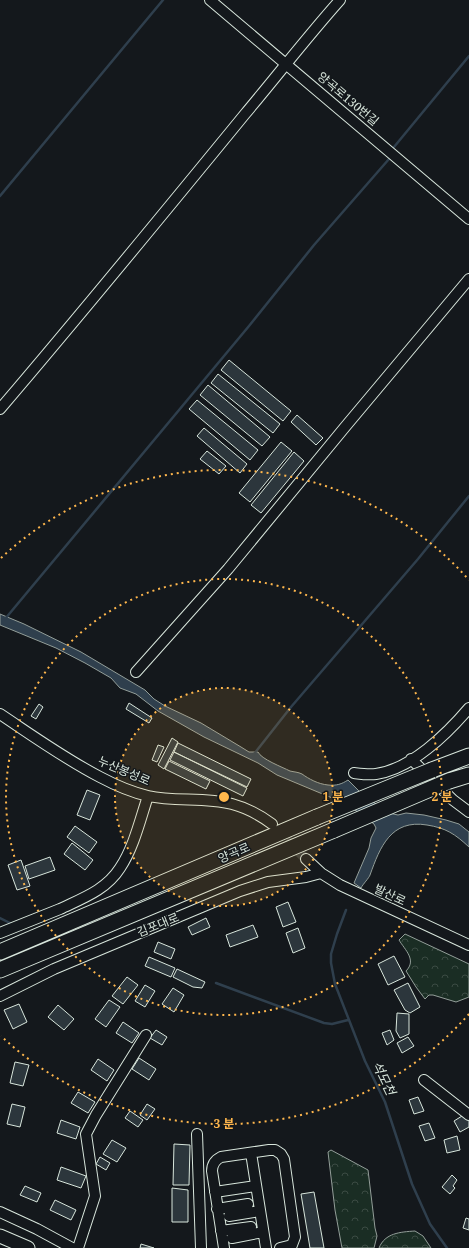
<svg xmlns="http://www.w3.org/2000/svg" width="469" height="1248" viewBox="0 0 469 1248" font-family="'Noto Serif','Noto Sans KR',serif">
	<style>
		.forest { fill: url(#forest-crowns); stroke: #939e99 }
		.water { fill: #2f3f4d; stroke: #939e99 }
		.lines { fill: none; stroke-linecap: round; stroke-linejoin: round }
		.stream { stroke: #2f3f4d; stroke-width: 2.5 }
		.building { fill: #2c363c; stroke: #d8e6dc }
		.minor-tunnel { stroke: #313739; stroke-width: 10; stroke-dasharray: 10 5; stroke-linecap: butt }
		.minor-casing { stroke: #d8e6dc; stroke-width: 12 }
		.major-casing { stroke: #d8e6dc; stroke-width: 15 }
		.highway-casing { stroke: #d8e6dc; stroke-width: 17 }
		.minor { stroke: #14181c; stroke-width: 10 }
		.major { stroke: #14181c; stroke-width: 13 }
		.highway { stroke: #14181c; stroke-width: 15 }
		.highway-bridge-casing { stroke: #d8e6dc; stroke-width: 17; stroke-linecap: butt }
		.highway-bridge { stroke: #14181c; stroke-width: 15 }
		.ring { fill: none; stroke: #ffb74d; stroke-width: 2; stroke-dasharray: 2 4 }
		.labels { text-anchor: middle; stroke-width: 3; stroke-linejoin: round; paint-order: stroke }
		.street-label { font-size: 12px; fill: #d8e6dc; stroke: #14181c }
		.water-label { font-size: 13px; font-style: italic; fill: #d8e6dc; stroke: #14181c }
		.centre { fill: #ffb74d; stroke: #14181c; stroke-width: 2 }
		.ring-label { font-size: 12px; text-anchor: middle; font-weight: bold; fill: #ffb74d; stroke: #14181c; stroke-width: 3; stroke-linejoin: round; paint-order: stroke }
	</style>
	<defs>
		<pattern id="forest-crowns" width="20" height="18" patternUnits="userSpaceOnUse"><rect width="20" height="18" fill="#1a2d24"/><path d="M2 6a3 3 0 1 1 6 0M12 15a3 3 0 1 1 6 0" fill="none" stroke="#3b4b43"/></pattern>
	</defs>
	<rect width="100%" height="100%" fill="#14181c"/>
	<path class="forest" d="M405,934L469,964V997L456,1002L433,995H429L425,999L416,987L406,971C417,960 405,950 399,940Z
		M331,1150L368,1170L375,1228L377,1236L374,1248H342L335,1210L328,1152Z
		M415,1231L423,1236L431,1248H379C385,1233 400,1232 415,1231Z"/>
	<path class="water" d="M0,614L24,624L81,652L145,690L154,699L165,706L201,723L241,747L249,752H258C261,759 282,767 290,771C294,772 298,772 302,774C309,779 318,784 328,785C336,786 342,784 348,780L362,794L389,813L398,815L406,813L424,815L446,820L459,824L469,832V847C455,834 446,828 427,825C391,819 380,847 370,875C369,878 363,884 361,888L354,883L369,848L371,838L376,828L374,824L355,810L337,800L277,775L258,763L204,737L158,711L136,694L120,688L111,678L85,663L56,648L0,625Z"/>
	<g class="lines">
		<path class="stream" d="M394,147L469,56
			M0,196L163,0
			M5,619L249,326L314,245L389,159
			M254,754L291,707L418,559L469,496
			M346,910L337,934L331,954V963L335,984L365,1061L385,1102L412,1184L430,1224L447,1248
			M0,918L10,923
			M216,983L324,1023L332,1024L348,1020"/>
	</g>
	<path class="building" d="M229,360L291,411L283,421L221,370Z
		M218,374L280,424L273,433L211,383Z
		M208,385L270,437L262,446L200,395Z
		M197,400L258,450L250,460L189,409Z
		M297,415L323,438L316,445L291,422Z
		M204,428L247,464L240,473L197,436Z
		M281,442L292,451L250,502L239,493Z
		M207,451L226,466L219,474L200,459Z
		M294,452L304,461L261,513L251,505Z
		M129,703L152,718L149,723L126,709Z
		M39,704L43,707L36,719L31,716Z
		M172,738L178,742L164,769L158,765Z
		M178,743L251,779L247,787L174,752Z
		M158,745L164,747L157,762L152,760Z
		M174,752L247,788L243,796L170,760Z
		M169,761L210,781L206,789L165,769Z
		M87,790L100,795L90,820L77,815Z
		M75,826L97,842L89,853L67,837Z
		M72,843L93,860L85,870L64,854Z
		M50,857L55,870L29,879L25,866Z
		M21,860L30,886L17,890L8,865Z
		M288,902L296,922L283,927L276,907Z
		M206,918L210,927L192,935L188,927Z
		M253,925L258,937L230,947L226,935Z
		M298,928L305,948L293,953L286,933Z
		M158,942L175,949L171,959L154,952Z
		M394,956L405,977L388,985L378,964Z
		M149,957L175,968L171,977L145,966Z
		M177,969L205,982L202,988L193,987L173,977Z
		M127,977L138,985L123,1004L112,996Z
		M408,983L420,1007L410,1013L405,1010L394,990Z
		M145,985L155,991L145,1007L135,1001Z
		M173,988L184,995L174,1012L162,1004Z
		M109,1000L120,1007L106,1027L95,1019Z
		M19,1004L27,1022L13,1029L4,1010Z
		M58,1005L74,1019L64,1030L48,1017Z
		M397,1013L409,1014V1034L400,1038L396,1031Z
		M123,1022L139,1033L132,1043L116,1033Z
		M156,1030L167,1037L162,1045L150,1038Z
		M390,1030L394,1040L387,1045L382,1033Z
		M408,1037L414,1046L402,1053L397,1043Z
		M139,1058L156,1069L149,1080L132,1069Z
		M98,1059L114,1070L107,1081L91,1070Z
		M15,1062L29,1065L23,1086L10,1083Z
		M78,1092L95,1102L88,1113L71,1103Z
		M418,1097L424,1111L414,1114L409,1100Z
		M12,1104L25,1107L20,1127L7,1124Z
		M147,1104L155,1109L147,1120L140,1115Z
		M130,1111L143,1120L138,1127L125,1118Z
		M462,1116L469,1120V1127L460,1132L454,1121Z
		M61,1120L80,1127L76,1139L57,1133Z
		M429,1123L435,1138L425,1141L419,1126Z
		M457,1136L460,1150L447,1153L444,1140Z
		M112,1140L126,1148L117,1162L103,1154Z
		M174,1144L190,1145L189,1185H173Z
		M100,1157L110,1163L106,1170L96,1164Z
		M61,1167L86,1176L81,1188L57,1180Z
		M452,1175L457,1180L453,1186L455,1188L450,1194L442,1187Z
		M25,1186L41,1193L37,1202L20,1195Z
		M172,1188L188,1190V1222H172Z
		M314,1192L324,1248H310L301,1194Z
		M55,1200L76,1210L71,1220L50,1210Z
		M466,1218L469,1219V1230L463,1228Z
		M141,1244L154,1248H140Z"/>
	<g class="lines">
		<path class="minor-tunnel" d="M276,829L306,859"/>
		<g class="minor-casing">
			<path id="minor" d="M210,0L469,219
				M0,409C83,312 164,213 245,114C277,76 307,37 340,0
				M136,672L228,569L345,427L469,279
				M0,714C33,736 65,759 100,777C115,785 131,792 148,796C175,802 205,797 232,804C247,808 260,815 272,824
				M411,759L453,800L469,812
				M354,773C362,774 369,775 376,774C411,769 447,734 469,708
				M306,859L321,873L340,885L469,945
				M0,933C20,925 40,917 60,909C83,898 106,890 120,868C134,847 140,820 148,796
				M0,996L54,969L240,891L268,882L306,877L321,873
				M424,1080L469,1115
				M197,1134L201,1248
				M251,1153L266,1248
				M215,1192L256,1186
				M217,1209L248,1204
				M0,1212L37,1229L72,1248
				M229,1216L260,1211
				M221,1231L251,1227
				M232,1238L263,1232
				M78,1248L95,1196L86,1134L96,1115L146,1035
				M224,1248L212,1171C212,1164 215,1160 221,1157L269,1150H275L281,1154L284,1159L295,1237L292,1245L280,1248"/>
		</g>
		<g class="major-casing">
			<path id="major" d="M0,1236L28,1248"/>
		</g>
		<g class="highway-casing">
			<path id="highway" d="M432,770L469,756
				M449,781L469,775
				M0,952L317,817
				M0,970L334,830"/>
		</g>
		<use href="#minor" class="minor"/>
		<use href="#major" class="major"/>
		<use href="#highway" class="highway"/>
		<g class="highway-bridge-casing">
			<path id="highway-bridge" d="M317,817L432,770
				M334,830L449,781"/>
		</g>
		<use href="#highway-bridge" class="highway-bridge"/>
	</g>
	<circle cx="224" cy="797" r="109" fill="#ffb74d" fill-opacity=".12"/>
	<g class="ring">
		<circle cx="224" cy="797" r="109"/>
		<circle cx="224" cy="797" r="218"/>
		<path d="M469 1014A327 327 0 0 1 1 1036M1 558A327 327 0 0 1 469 580"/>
	</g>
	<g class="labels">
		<g class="street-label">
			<text transform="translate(348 99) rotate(40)" y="4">양곡로130번길</text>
			<text transform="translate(124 771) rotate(23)" y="4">누산봉성로</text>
			<text transform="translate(234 853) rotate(-23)" y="4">양곡로</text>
			<text transform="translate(390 895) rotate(25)" y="4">발산로</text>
			<text transform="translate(158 925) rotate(-22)" y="4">김포대로</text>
		</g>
		<g class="water-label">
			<text transform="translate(384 1078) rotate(64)" y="5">석모천</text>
		</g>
	</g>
	<circle cx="224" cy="797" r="6" class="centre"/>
	<g class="ring-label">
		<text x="333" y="801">1 분</text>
		<text x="442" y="801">2 분</text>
		<text x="224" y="1128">3 분</text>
	</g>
</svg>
